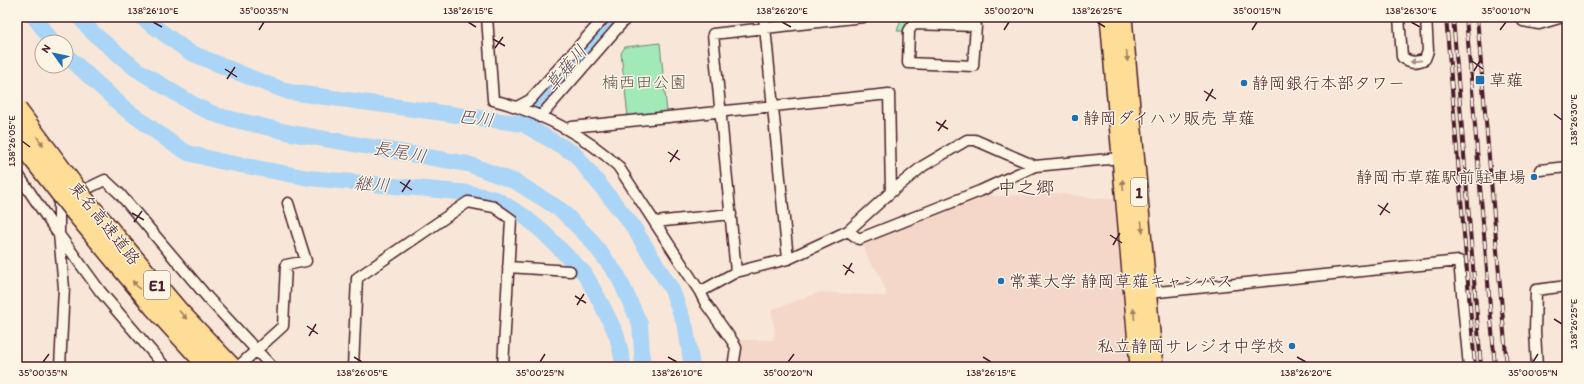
<svg xmlns="http://www.w3.org/2000/svg" width="1584" height="384" viewBox="0 0 1584 384" font-family="Itim,'Klee One',sans-serif">
	<style>
		.built { fill: #f4d7c8 }
		.green { fill: #a1e9b7; stroke: #768471 }
		.lines { fill: none; stroke-linecap: round; stroke-linejoin: round }
		.river { stroke: #abd5f6; stroke-width: 16 }
		.minor-casing { stroke: #4a1f2b; stroke-width: 13 }
		.trunk-casing { stroke: #4a1f2b; stroke-width: 20 }
		.motorway-casing { stroke: #4a1f2b; stroke-width: 21 }
		.minor { stroke: #fcf5e5; stroke-width: 10 }
		.trunk { stroke: #fedd96; stroke-width: 17 }
		.motorway { stroke: #fedd96; stroke-width: 18 }
		.rail-casing { stroke: #4a1f2b; stroke-width: 4 }
		.rail { stroke: #fcf5e5; stroke-width: 2.5; stroke-dasharray: 8; stroke-linecap: butt }
		.motorway-bridge-casing { stroke: #4a1f2b; stroke-width: 21; stroke-linecap: butt }
		.motorway-bridge { stroke: #fedd96; stroke-width: 18 }
		.oneway { fill: #a47e60 }
		.oneway2 { fill: #a38a88 }
		.ticks { fill: none; stroke: #4a1f2b; stroke-width: 1.5 }
		.poi-dot { fill: #1f6fb2; stroke: #fcf5e5; stroke-width: 1.5 }
		.labels { text-anchor: middle; stroke-width: 3; stroke-linejoin: round; paint-order: stroke }
		.shield { fill: #fcf5e5; stroke: #7f5f63; stroke-width: 1 }
		.shield-label { font-size: 16px; font-weight: bold; fill: #4a1f2b }
		.poi-label { font-size: 17px; fill: #4a1f2b; stroke: #fcf5e5; text-anchor: start }
		.park-label { font-size: 17px; fill: #60524e; stroke: #fcf5e5 }
		.street-label { font-size: 17px; fill: #4a1f2b; stroke: #fcf5e5 }
		.water-label { font-size: 18px; font-style: italic; fill: #624c5e; stroke: #fcf5e5 }
		.quarter-label { font-size: 19px; fill: #4a1f2b; stroke: #fcf5e5 }
		.neatline { fill: none; stroke: #4a1f2b; stroke-width: 1.5 }
		.ticks-label { font-size: 10px; text-anchor: middle; fill: #4a1f2b }
	</style>
	<rect width="100%" height="100%" fill="#f8e7d8"/>
	<filter id="ink" filterUnits="userSpaceOnUse"><feTurbulence type="fractalNoise" baseFrequency=".025" numOctaves="2"/><feDisplacementMap in="SourceGraphic" scale="8" xChannelSelector="R" yChannelSelector="G"/><feConvolveMatrix kernelMatrix="1 2 1 2 8 2 1 2 1" color-interpolation-filters="sRGB"/></filter>
	<g filter="url(#ink)">
		<path class="built" d="M978,193L995,196L1057,193L1103,199H1114L1128,367H743L738,352L737,342L742,340H773L775,332L771,310L820,292L885,296L886,291L878,272L869,261L862,241Z"/>
		<path class="green" d="M902,17H910L905,31H897Z
			M660,43L667,112L628,117L621,53L625,47Z"/>
		<g class="lines">
			<path class="river" d="M34,17L53,42
				M79,17L93,33L136,69L196,106L219,116L291,133L468,164L516,182L561,210L590,239L618,276L640,324L643,367
				M141,17L189,52L254,79L289,92L523,124L575,154L632,225L672,290L686,328L692,367
				M66,55L124,108L173,144L188,153L219,161L309,178L469,193L496,199L524,216L543,232L585,274L603,307L617,336L624,367
				M523,124L529,119L552,83L583,47L614,17"/>
			<g class="minor-casing">
				<path id="minor" d="M487,17L493,100C539,112 583,134 618,166L700,292L706,304L733,342L736,348L733,367
					M764,17L788,259
					M1399,17L1402,57C1410,63 1416,63 1425,59L1428,51L1426,17
					M1521,17L1523,21L1539,24L1563,17
					M913,24L976,26L973,66L908,63L909,31Z
					M519,106L530,100L605,17
					M540,117L627,17
					M568,129L572,127L889,94L891,192
					M1540,170L1567,167
					M17,173L52,225L100,291L165,367
					M655,222L731,214
					M848,231L859,239L980,191L1035,166
					M508,267L570,271
					M736,272L713,34L863,17
					M700,292L736,272L788,259L848,231L891,192L923,166L967,140H975L1035,166L1120,158
					M1148,293L1459,261L1469,367
					M240,365L283,326L286,265L306,261L288,203
					M60,367L64,288L59,234V202L105,180L119,193L208,298L272,367
					M353,367L357,278L468,202L494,207L511,219L503,367
					M1537,367L1535,331L1536,290L1567,286"/>
			</g>
			<g class="trunk-casing">
				<path id="trunk" d="M1109,17L1139,367
					M1123,17L1154,367"/>
			</g>
			<g class="motorway-casing">
				<path id="motorway" d="M85,200L180,312L232,367
					M72,209L155,309L208,367"/>
			</g>
			<use href="#minor" class="minor"/>
			<use href="#trunk" class="trunk"/>
			<use href="#motorway" class="motorway"/>
			<g class="rail-casing">
				<path id="rail" d="M1446,17L1475,367
					M1453,17L1481,367
					M1466,17L1495,367
					M1477,17L1507,367"/>
			</g>
			<use href="#rail" class="rail"/>
			<g class="motorway-bridge-casing">
				<path id="motorway-bridge" d="M17,109L85,200
					M17,139L72,209"/>
			</g>
			<use href="#motorway-bridge" class="motorway-bridge"/>
		</g>
		<defs><path id="oneway-solid" d="M-6-.8H1V-3.2L6.5 0L1 3.2V.8H-6Z"/></defs>
		<g class="oneway">
			<use href="#oneway-solid" transform="translate(1127 56) rotate(85)"/>
			<use href="#oneway-solid" transform="translate(40 141) rotate(53)"/>
			<use href="#oneway-solid" transform="translate(1123 185) rotate(-95)"/>
			<use href="#oneway-solid" transform="translate(1142 227) rotate(85)"/>
			<use href="#oneway-solid" transform="translate(136 285) rotate(-130)"/>
			<use href="#oneway-solid" transform="translate(1134 314) rotate(-95)"/>
			<use href="#oneway-solid" transform="translate(183 315) rotate(47)"/>
		</g>
		<use class="oneway2" href="#oneway-solid" transform="translate(1416 61) rotate(174)"/>
	</g>
	<path class="ticks" d="M153,22L162,27M468,22L476,27M782,22L791,27M1097,22L1105,27M1411,22L1420,27M259,30L264,22M1004,30L1009,22M1252,30L1257,22M1500,30L1506,22M493,39L505,46M495,48L503,37M1472,61L1483,69M225,69L237,77M1474,71L1481,59M227,79L235,67M1204,91L1216,99M1206,101L1213,89M1554,114L1562,120M936,122L948,129M938,131L946,120M22,141L30,147M668,152L680,160M670,162L678,150M400,182L412,190M402,192L410,180M1378,205L1390,213M132,213L144,220M1380,215L1388,203M134,222L142,211M1110,235L1122,243M1113,245L1120,233M843,265L854,273M845,275L852,263M575,296L586,303M577,305L584,294M1554,319L1562,324M307,326L318,334M309,336L316,324M354,357L362,362M668,357L677,362M983,357L991,362M1297,357L1306,362M43,362L49,354M540,362L545,354M788,362L794,354M1533,362L1538,354"/>
	<g class="poi-dot">
		<rect x="1475" y="75" width="10" height="10" rx="2"/>
		<circle cx="1244" cy="83" r="4"/>
		<circle cx="1075" cy="118" r="4"/>
		<circle cx="1534" cy="177" r="4"/>
		<circle cx="1001" cy="281" r="4"/>
		<circle cx="1292" cy="346" r="4"/>
	</g>
	<g class="labels">
		<g class="shield">
			<rect x="1131" y="178" width="16" height="28" rx="3"/>
			<rect x="144" y="271" width="26" height="28" rx="3"/>
		</g>
		<g class="shield-label">
			<text x="1139" y="198">1</text>
			<text x="157" y="291">E1</text>
		</g>
		<g class="poi-label">
			<text x="1489" y="86">草薙</text>
			<text x="1252" y="89">静岡銀行本部タワー</text>
			<text x="1083" y="124">静岡ダイハツ販売 草薙</text>
			<text x="1526" y="183" text-anchor="end">静岡市草薙駅前駐車場</text>
			<text x="1009" y="287">常葉大学 静岡草薙キャンパス</text>
			<text x="1284" y="352" text-anchor="end">私立静岡サレジオ中学校</text>
		</g>
		<g class="park-label">
			<text x="644" y="88">楠西田公園</text>
		</g>
		<g class="street-label">
			<text transform="translate(105 223) rotate(51)" y="6">東名高速道路</text>
		</g>
		<g class="water-label">
			<text transform="translate(566 68) rotate(-50)" y="6">草薙川</text>
			<text transform="translate(476 118) rotate(8)" y="6">巴川</text>
			<text transform="translate(400 152) rotate(10)" y="6">長尾川</text>
			<text transform="translate(372 184) rotate(5)" y="6">継川</text>
		</g>
		<g class="quarter-label">
			<text x="1026" y="194">中之郷</text>
		</g>
	</g>
	<rect width="1584" height="384" fill="none" stroke="#fcf5e5" stroke-width="44"/>
	<g transform="translate(54 54) rotate(303)"><circle r="19" fill="#fcf5e5" stroke="#b59f9b"/>
	<path d="M0-3L7 15L0 10L-7 15Z" fill="#1f6fb2"/>
	<text y="-6" font-size="11" font-weight="bold" text-anchor="middle" fill="#4a1f2b">N</text>
	</g>
	<rect x="22" y="22" width="1540" height="340" class="neatline"/>
	<g class="ticks-label">
		<text x="153" y="14">138°26'10"E</text>
		<text x="264" y="14">35°00'35"N</text>
		<text x="468" y="14">138°26'15"E</text>
		<text x="782" y="14">138°26'20"E</text>
		<text x="1009" y="14">35°00'20"N</text>
		<text x="1097" y="14">138°26'25"E</text>
		<text x="1257" y="14">35°00'15"N</text>
		<text x="1411" y="14">138°26'30"E</text>
		<text x="1506" y="14">35°00'10"N</text>
		<text transform="translate(1573 120) rotate(-90)" y="4">138°26'30"E</text>
		<text transform="translate(11 141) rotate(-90)" y="4">138°26'05"E</text>
		<text transform="translate(1573 324) rotate(-90)" y="4">138°26'25"E</text>
		<text x="43" y="376">35°00'35"N</text>
		<text x="362" y="376">138°26'05"E</text>
		<text x="540" y="376">35°00'25"N</text>
		<text x="677" y="376">138°26'10"E</text>
		<text x="788" y="376">35°00'20"N</text>
		<text x="991" y="376">138°26'15"E</text>
		<text x="1306" y="376">138°26'20"E</text>
		<text x="1533" y="376">35°00'05"N</text>
	</g>
</svg>
